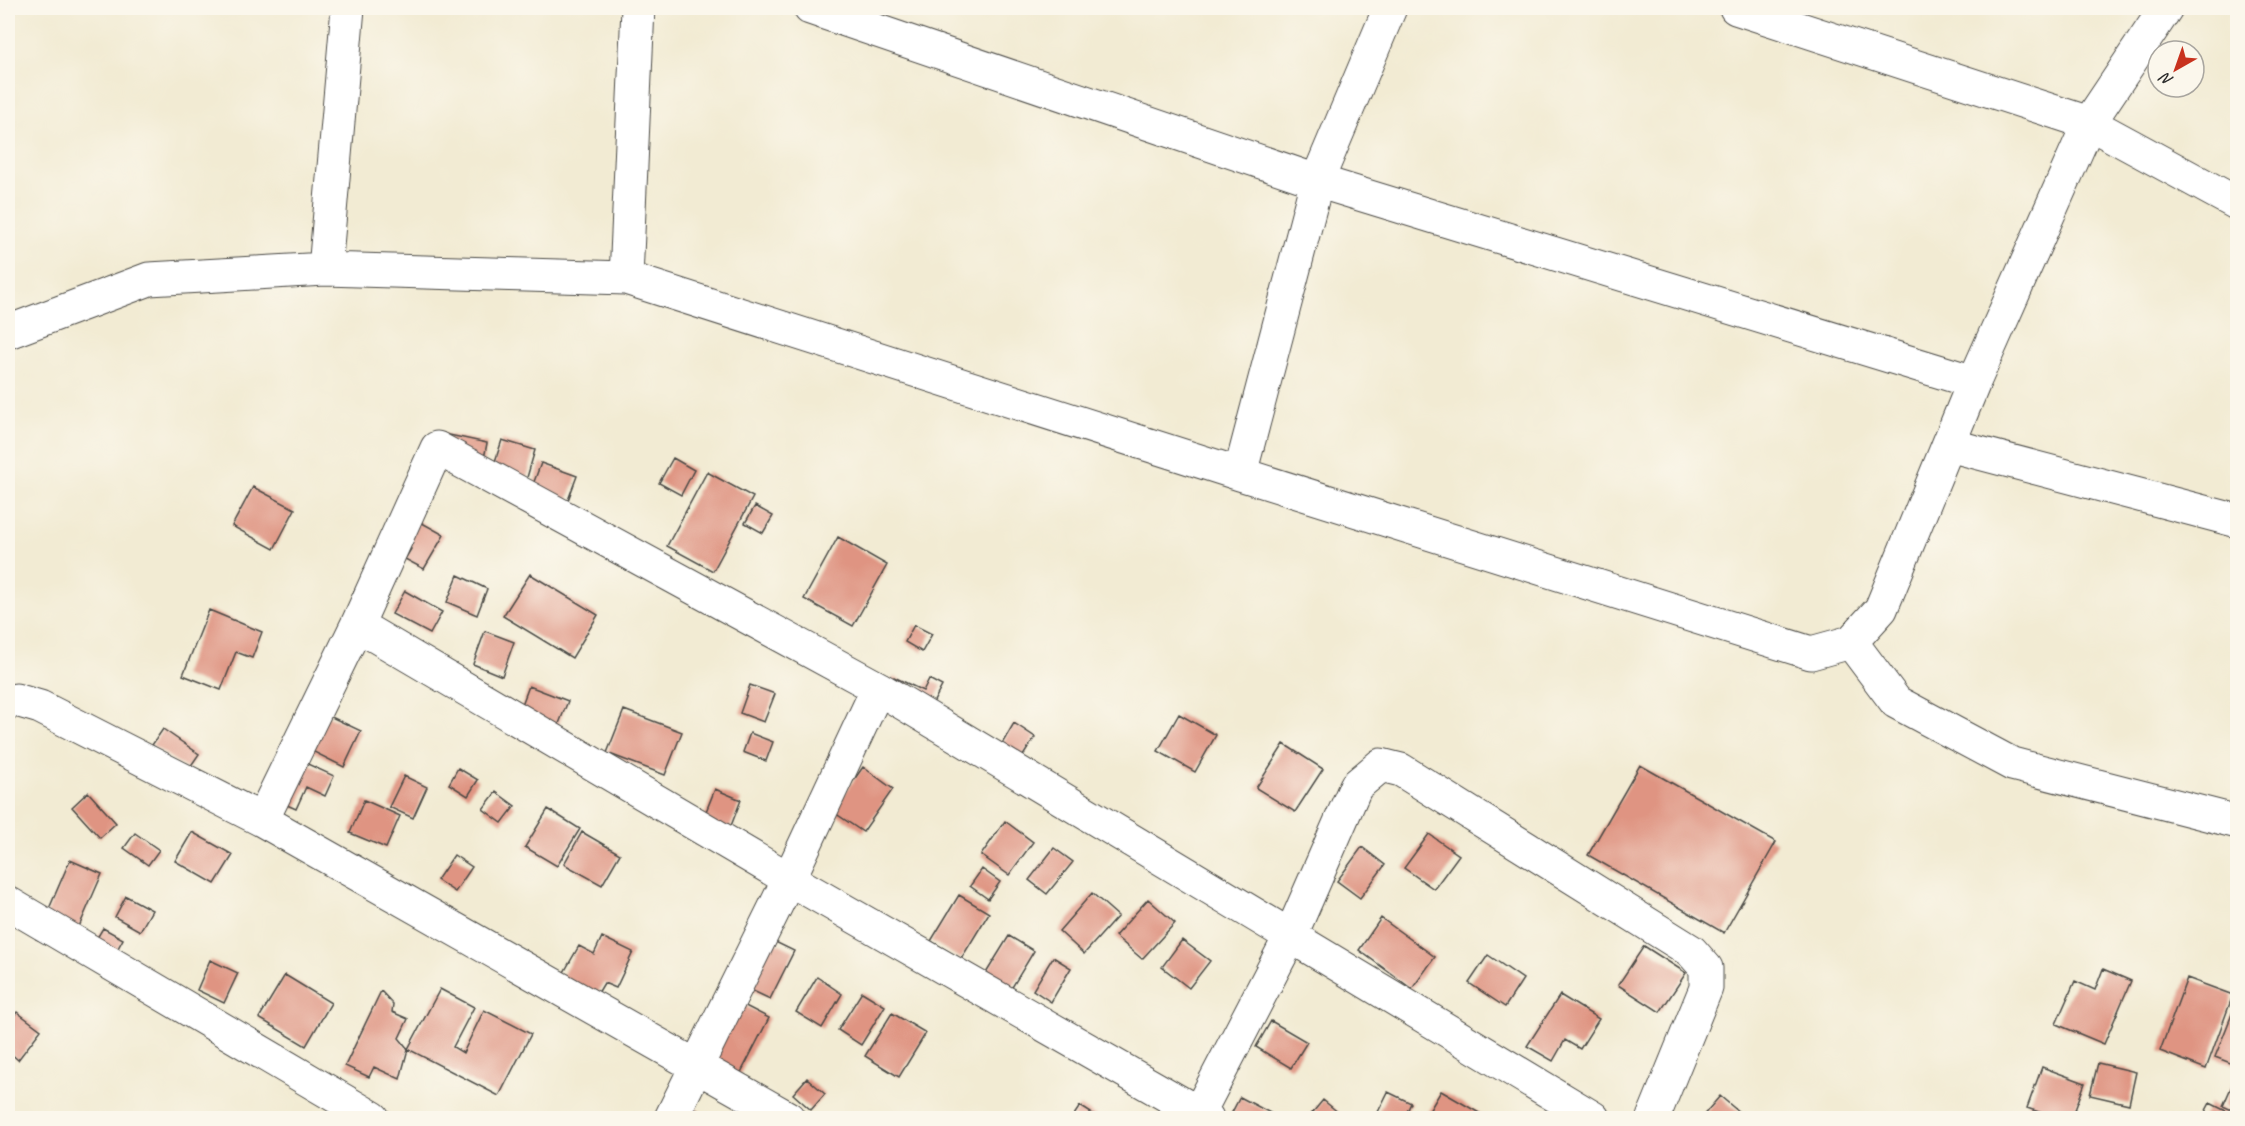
<svg xmlns="http://www.w3.org/2000/svg" width="2245" height="1126" viewBox="0 0 2245 1126" font-family="Caveat,sans-serif">
	<style>
		.building { fill: #df9482 }
		.lines { fill: none; stroke-linecap: round; stroke-linejoin: round }
		.minor-casing { stroke: #494844; stroke-width: 35 }
		.minor { stroke: #fff; stroke-width: 33 }
	</style>
	<rect width="100%" height="100%" fill="#fbf7ec"/>
	<filter id="ink" filterUnits="userSpaceOnUse"><feTurbulence type="fractalNoise" baseFrequency=".0167" numOctaves="2"/><feDisplacementMap in="SourceGraphic" scale="12" xChannelSelector="R" yChannelSelector="G"/><feConvolveMatrix kernelMatrix="1 2 1 2 8 2 1 2 1" color-interpolation-filters="sRGB"/></filter>
	<filter id="wash" filterUnits="userSpaceOnUse"><feTurbulence type="fractalNoise" baseFrequency=".008" numOctaves="4" result="noise"/><feDisplacementMap in="SourceGraphic" scale="24" xChannelSelector="R" yChannelSelector="G"/><feGaussianBlur stdDeviation="1.35" result="paint"/><feColorMatrix in="noise" values="0 0 0 0 0 0 0 0 0 0 0 0 0 0 0 0 0 1.4 0 .05"/><feComposite in="paint" operator="in"/></filter>
	<g filter="url(#wash)">
		<rect width="100%" height="100%" fill="#f2ebd3"/>
		<g id="blocks">
			<path class="building" d="M440,433L487,443L482,469Z
				M502,440L535,450L524,488L490,477Z
				M673,458L694,470L681,495L659,483Z
				M541,463L577,476L561,519L525,506Z
				M707,472L753,497L713,571L667,546Z
				M253,487L295,509L274,549L232,526Z
				M755,506L773,516L763,533L745,523Z
				M404,513L444,535L424,569L405,559L411,549L391,537Z
				M838,537L887,565L853,626L804,599Z
				M530,574L598,615L572,658L503,616Z
				M458,575L487,589L477,615L447,602Z
				M405,591L442,612L430,634L392,614Z
				M209,610L262,632L252,658L236,652L221,690L183,675Z
				M914,625L932,634L922,652L905,642Z
				M485,631L514,642L502,676L473,664Z
				M894,677L923,691L929,679L942,686L923,722L882,701Z
				M750,685L775,694L764,722L740,713Z
				M529,686L568,701L549,749L511,734Z
				M624,710L682,732L665,775L607,753Z
				M323,713L361,731L344,767L306,748Z
				M1179,714L1216,735L1195,772L1158,751Z
				M1014,723L1035,737L1016,767L996,754Z
				M163,729L199,754L188,770L152,745Z
				M750,733L773,742L766,761L743,752Z
				M1284,744L1323,769L1295,812L1256,788Z
				M288,755L334,776L325,796L306,787L296,809L269,797Z
				M1640,765L1776,842L1724,933L1588,855Z
				M863,767L893,789L863,832L832,811Z
				M458,768L478,780L468,796L449,784Z
				M404,776L427,787L413,818L389,807Z
				M715,789L741,800L722,849L695,839Z
				M88,792L116,823L100,838L72,807Z
				M496,792L515,806L502,823L483,809Z
				M364,800L400,816L386,848L350,833Z
				M548,809L580,829L557,866L525,847Z
				M1005,821L1033,842L1009,875L981,855Z
				M192,832L233,855L215,884L175,861Z
				M582,832L620,854L602,885L564,864Z
				M135,833L159,850L148,865L124,848Z
				M1429,834L1459,855L1434,889L1404,868Z
				M1362,847L1385,865L1360,898L1337,881Z
				M1054,848L1073,862L1047,894L1029,880Z
				M454,855L472,867L455,892L437,880Z
				M70,860L102,874L68,952L36,939Z
				M982,869L1000,882L988,899L970,886Z
				M1092,893L1118,916L1084,954L1059,931Z
				M959,895L989,913L961,959L931,941Z
				M126,896L152,910L140,931L115,917Z
				M1148,899L1175,923L1142,959L1115,936Z
				M1381,918L1435,957L1412,989L1359,950Z
				M103,928L123,939L107,968L86,956Z
				M759,934L794,951L770,999L736,983Z
				M1009,936L1034,951L1008,994L983,978Z
				M602,937L633,952L616,988L604,983L589,1008L555,988L579,946L594,954Z
				M1182,940L1210,961L1189,988L1162,967Z
				M1644,946L1686,973L1660,1012L1618,985Z
				M1488,955L1523,979L1505,1007L1469,983Z
				M1053,957L1071,968L1051,1002L1033,990Z
				M210,960L238,973L224,1003L197,990Z
				M2103,969L2131,981L2104,1044L2056,1024L2075,981L2095,990Z
				M285,975L331,1003L306,1046L259,1018Z
				M817,977L842,994L822,1028L796,1012Z
				M2187,978L2233,995L2206,1069L2160,1051Z
				M440,989L474,1007L453,1047L463,1053L484,1010L531,1034L499,1096L408,1049Z
				M381,991L393,1004L392,1012L408,1019L399,1038L408,1049L400,1079L374,1067L369,1077L345,1066Z
				M862,992L885,1006L861,1045L838,1030Z
				M1560,995L1599,1019L1580,1049L1565,1040L1553,1061L1527,1046Z
				M726,996L769,1018L734,1086L692,1064Z
				M2234,1009L2238,1010V1066L2215,1057Z
				M17,1012L41,1030L18,1060L8,1051V1023Z
				M892,1013L926,1033L899,1077L865,1056Z
				M1271,1021L1307,1042L1291,1068L1256,1047Z
				M2098,1063L2136,1072L2129,1104L2090,1095Z
				M2042,1067L2085,1083L2072,1118H2057L2027,1108Z
				M2238,1072V1113L2223,1106Z
				M807,1078L825,1094L811,1110L793,1094Z
				M1441,1091L1488,1118H1425Z
				M1388,1092L1411,1103L1404,1118H1387L1377,1114Z
				M1720,1096L1746,1118H1701Z
				M1240,1097L1276,1116L1275,1118H1229Z
				M673,1098L713,1118H662Z
				M1323,1100L1345,1118H1308Z
				M2210,1103L2238,1117V1118H2202Z
				M1080,1106L1099,1118H1072Z"/>
		</g>
	</g>
	<g filter="url(#ink)">
		<use href="#blocks" fill-opacity="0" stroke="#494844" stroke-width="1.5"/>
		<g class="lines">
			<g class="minor-casing">
				<path id="minor" d="M348,8L325,269L626,278L1240,474L1811,653L1851,642L1881,609L1974,382L2089,123L2166,8
					M810,8L1317,181L1974,382
					M1736,8L2089,123L2238,204
					M626,278L638,8
					M8,332L149,279L325,269
					M1949,445L2238,521
					M1240,474L1317,181L1390,8
					M357,625L789,879L1207,1118
					M1851,642L1896,702L2012,764L2238,822
					M8,702L16,700L40,707L262,820L788,1118
					M262,820L357,625L437,448L878,688L1593,1118
					M8,903L373,1118
					M671,1118L789,879L878,688
					M1196,1118L1290,937L1356,786L1381,765L1401,770L1691,951L1706,968V988L1653,1118"/>
			</g>
			<use href="#minor" class="minor"/>
		</g>
	</g>
	<rect width="2245" height="1126" fill="none" stroke="#fbf7ec" stroke-width="30"/>
	<g transform="translate(2176 69) rotate(220)"><circle r="28" fill="#fbf7ec" stroke="#a8a59f" stroke-width="1.5"/>
	<path d="M0-4.5L10 22L0 15L-10 22Z" fill="#c8321e"/>
	<text y="-9" font-size="16" font-weight="bold" text-anchor="middle" fill="#2b2b2b">N</text>
	</g>
</svg>
